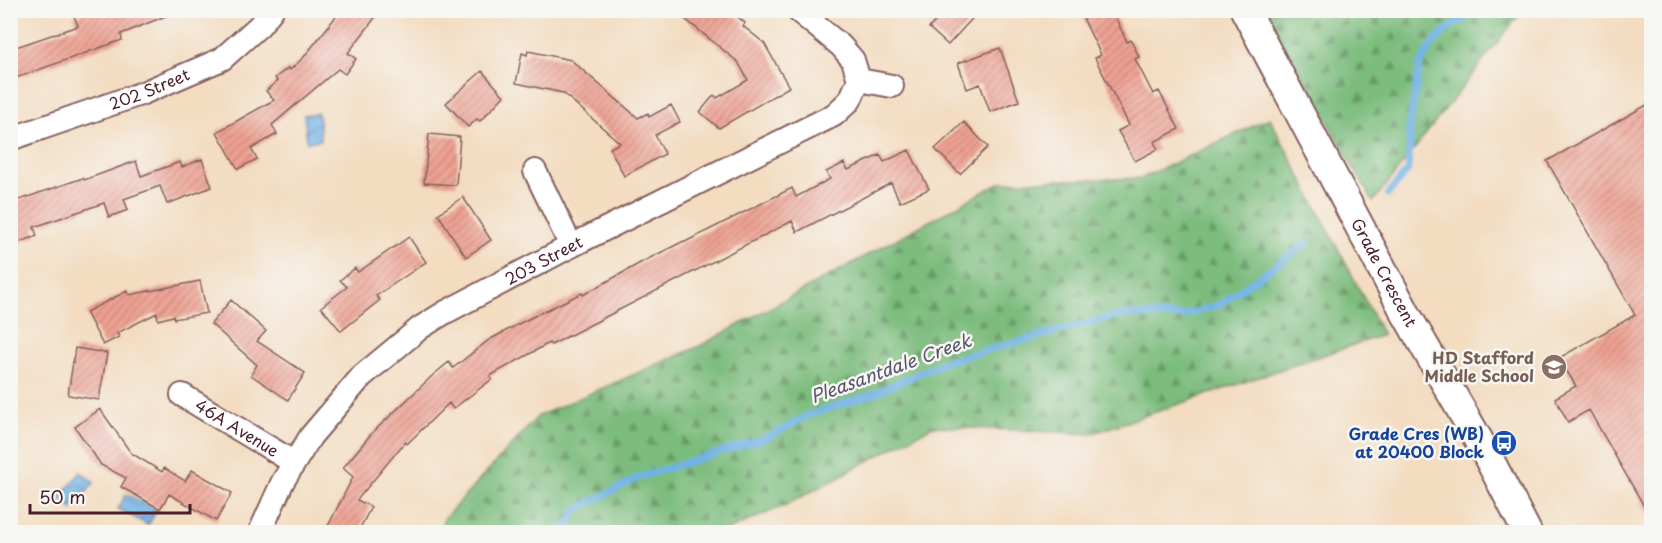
<svg xmlns="http://www.w3.org/2000/svg" width="1662" height="543" viewBox="0 0 1662 543" font-family="'Playpen Sans',sans-serif">
	<style>
		.forest { fill: url(#forest-firs); stroke: #636e54; stroke-width: 1.5 }
		.water { fill: url(#water-waves); stroke: #5e6888; stroke-width: 1.5 }
		.lines { fill: none; stroke-linecap: round; stroke-linejoin: round }
		.stream { stroke: #71b2e6; stroke-width: 7 }
		.building { fill: url(#building-hatch) }
		.minor-casing { stroke: #85615f; stroke-width: 26 }
		.tertiary-casing { stroke: #85615f; stroke-width: 32 }
		.minor { stroke: #fff; stroke-width: 22 }
		.tertiary { stroke: #fff; stroke-width: 28 }
		.labels { text-anchor: middle; stroke-width: 5; stroke-linejoin: round; paint-order: stroke }
		.street-label { font-size: 16px; fill: #4a1f2b; stroke: #f6f6f2 }
		.education-label { font-size: 16px; font-weight: bold; fill: #785e54; stroke: #f6f6f2; text-anchor: end }
		.transit-label { font-size: 16px; font-weight: bold; fill: #164399; stroke: #f6f6f2; text-anchor: end }
		.water-label { font-size: 18px; font-style: italic; fill: #58526c; stroke: #f6f6f2 }
	</style>
	<defs>
		<pattern id="forest-firs" width="22" height="20" patternUnits="userSpaceOnUse" patternTransform="scale(1.5)"><rect width="22" height="20" fill="#7cbc7d"/><path d="M5 1l3.5 6h-7zM16 11l3.5 6h-7z" fill="#689867"/></pattern>
		<pattern id="water-waves" width="16" height="10" patternUnits="userSpaceOnUse" patternTransform="scale(1.5)"><rect width="16" height="10" fill="#71b2e6"/><path d="M0 5q4-4 8 0t8 0" fill="none" stroke="#5f90bb"/></pattern>
		<pattern id="building-hatch" width="6" height="6" patternUnits="userSpaceOnUse" patternTransform="scale(1.5)"><rect width="6" height="6" fill="#eea293"/><path d="M-1 1l2-2M0 6l6-6M5 7l2-2" fill="none" stroke="#c38378"/></pattern>
	</defs>
	<rect width="100%" height="100%" fill="#f6f6f2"/>
	<filter id="ink" filterUnits="userSpaceOnUse"><feTurbulence type="fractalNoise" baseFrequency=".0167" numOctaves="2"/><feDisplacementMap in="SourceGraphic" scale="12" xChannelSelector="R" yChannelSelector="G"/><feConvolveMatrix kernelMatrix="1 2 1 2 8 2 1 2 1" color-interpolation-filters="sRGB"/></filter>
	<filter id="wash" filterUnits="userSpaceOnUse"><feTurbulence type="fractalNoise" baseFrequency=".008" numOctaves="4" result="noise"/><feDisplacementMap in="SourceGraphic" scale="24" xChannelSelector="R" yChannelSelector="G"/><feGaussianBlur stdDeviation="1.35" result="paint"/><feColorMatrix in="noise" values="0 0 0 0 0 0 0 0 0 0 0 0 0 0 0 0 0 1.4 0 .05"/><feComposite in="paint" operator="in"/></filter>
	<g filter="url(#wash)">
		<rect width="100%" height="100%" fill="#f3dcc0"/>
		<path class="forest" d="M1265,11H1522L1373,202Z
			M1270,118L1383,335L1091,434L933,426L786,505L723,532H438L444,519L538,416L702,345L1001,182L1142,178Z"/>
		<path class="water" d="M318,113L321,140L307,142L304,115Z
			M81,472L94,483L72,509L59,498Z
			M126,494L157,510L148,525L118,509Z"/>
		<g class="lines">
			<path class="stream" d="M1388,194L1408,170L1410,144L1409,127L1420,64L1431,46L1444,32L1478,10
				M564,532L577,509L640,477L766,438L809,415L870,395L950,360L1119,315L1181,316L1219,305L1307,243"/>
		</g>
		<g id="blocks">
			<path class="building" d="M92,10L178,11L121,34L122,40L10,80V49L78,26L74,16Z
				M341,10H381L348,53L356,59L345,74L338,69L272,125L277,134L251,149L257,159L238,169L217,132L274,100L266,91L277,81L275,78L288,68L290,70L304,57Z
				M674,10H729L745,23L743,26L764,43L789,87L719,128L700,112L714,95L717,98L748,80L738,62Z
				M946,10H980L948,45L929,28Z
				M1079,10H1112L1127,42L1131,40L1139,57L1135,59L1153,94L1159,91L1179,129L1154,142L1158,149L1135,161L1118,131L1129,125L1095,58L1101,55Z
				M1000,48L1019,101L990,112L980,84L967,89L958,63Z
				M528,51L571,60L638,118L648,113L649,117L671,105L680,122L655,135L665,154L624,176L610,148L620,143L563,93L516,83L522,53L527,55Z
				M482,71L504,96L480,121L477,119L468,127L446,103Z
				M1652,102V182L1644,186L1652,200V520L1589,410L1568,422L1555,398L1576,386L1559,358L1635,315L1547,161Z
				M964,122L988,147L960,174L935,149Z
				M429,134L460,137L456,185L424,183Z
				M909,150L929,189L900,202L891,183L797,232L792,221L551,345L549,343L490,376L492,379L453,409L449,403L407,444L405,442L357,500L371,507L358,532H325L353,477L343,468L371,434L433,375L449,362L453,368L489,340L526,320L582,293L583,295L642,262L684,241L685,242L792,188L796,197L830,179L826,172L844,163L848,170L880,155L884,162Z
				M202,159L212,187L167,204L160,186L124,199L128,210L109,217L104,203L34,227L37,236L14,244L10,233V203L83,178L84,180L136,161L141,176L180,162L182,167Z
				M463,197L491,240L466,257L438,214Z
				M409,237L426,262L376,296L380,300L341,331L321,307L347,287L340,280L355,268L358,272Z
				M200,281L207,313L174,319L173,316L158,320L157,313L117,333L119,337L103,345L86,312L127,291L129,295Z
				M231,300L266,331L257,341L305,373L288,400L251,375L257,365L211,324Z
				M75,348L107,353L99,400L68,395Z
				M100,409L131,453L162,472L164,468L185,481L192,470L232,493L216,521L169,494L160,509L121,487L126,478L101,465L75,427Z"/>
		</g>
	</g>
	<g filter="url(#ink)">
		<use href="#blocks" fill-opacity="0" stroke="#85615f" stroke-width="1.5"/>
		<g class="lines">
			<g class="minor-casing">
				<g id="minor">
					<path d="M797,10L841,46L853,60L859,80"/>
					<path d="M859,80L892,86"/>
					<path id="s1" d="M10,139L143,93L222,59L259,26L272,10"/>
					<path d="M535,171L571,246"/>
					<path id="s2" d="M182,395L293,462"/>
					<path id="s3" d="M260,532L283,481L311,436L362,376L420,328L444,313L571,246L834,115L850,100L859,80"/>
				</g>
			</g>
			<g class="tertiary-casing">
				<g id="tertiary">
					<path id="s4" d="M1245,10L1406,314L1487,455L1527,532"/>
				</g>
			</g>
			<use href="#minor" class="minor"/>
			<use href="#tertiary" class="tertiary"/>
		</g>
	</g>
	<defs>
		<g id="school-disc" transform="scale(1.35)"><circle r="9.5" fill="#8d6e63" stroke="#f6f6f2"/><path d="M0-5L7-2L0 1L-7-2ZM-4 1L0 2.5L4 1V4Q0 6-4 4Z" fill="#fff"/></g>
		<g id="bus-disc" transform="scale(1.35)"><circle r="9.5" fill="#1a4fb4" stroke="#f6f6f2"/><path d="M-5-6H5V4H4V6H2V4H-2V6H-4V4H-5ZM-3.5-4V0h7V-4ZM-3.5 1.2v1.5H-2V1.2ZM2 1.2v1.5H3.5V1.2Z" fill="#fff"/></g>
	</defs>
	<g fill-rule="evenodd">
		<use href="#school-disc" x="1554" y="367"/>
		<use href="#bus-disc" x="1504" y="443"/>
	</g>
	<g class="labels">
		<g class="street-label">
			<text dy="6" stroke="none"><textPath href="#s1" startOffset="148">202 Street</textPath></text>
			<text dy="6" stroke="none"><textPath href="#s3" startOffset="404">203 Street</textPath></text>
			<text dy="6" stroke="none"><textPath href="#s4" startOffset="297">Grade Crescent</textPath></text>
			<text dy="6" stroke="none"><textPath href="#s2" startOffset="64">46A Avenue</textPath></text>
		</g>
		<g class="education-label">
			<text x="1534" y="364">HD Stafford<tspan x="1534" dy="18">Middle School</tspan></text>
		</g>
		<g class="transit-label">
			<text x="1484" y="440">Grade Cres (WB)<tspan x="1484" dy="18">at 20400 Block</tspan></text>
		</g>
		<g class="water-label">
			<text transform="translate(891 369) rotate(-20)" y="6">Pleasantdale Creek</text>
		</g>
	</g>
	<rect width="1662" height="543" fill="none" stroke="#f6f6f2" stroke-width="36"/>
	<path d="M30 504v9h160v-9" fill="none" stroke="#4a1f2b" stroke-width="3"/>
	<text x="39" y="504" font-size="18" fill="#4a1f2b" stroke="#f6f6f2" stroke-width="4.5" paint-order="stroke">50 m</text>
</svg>
